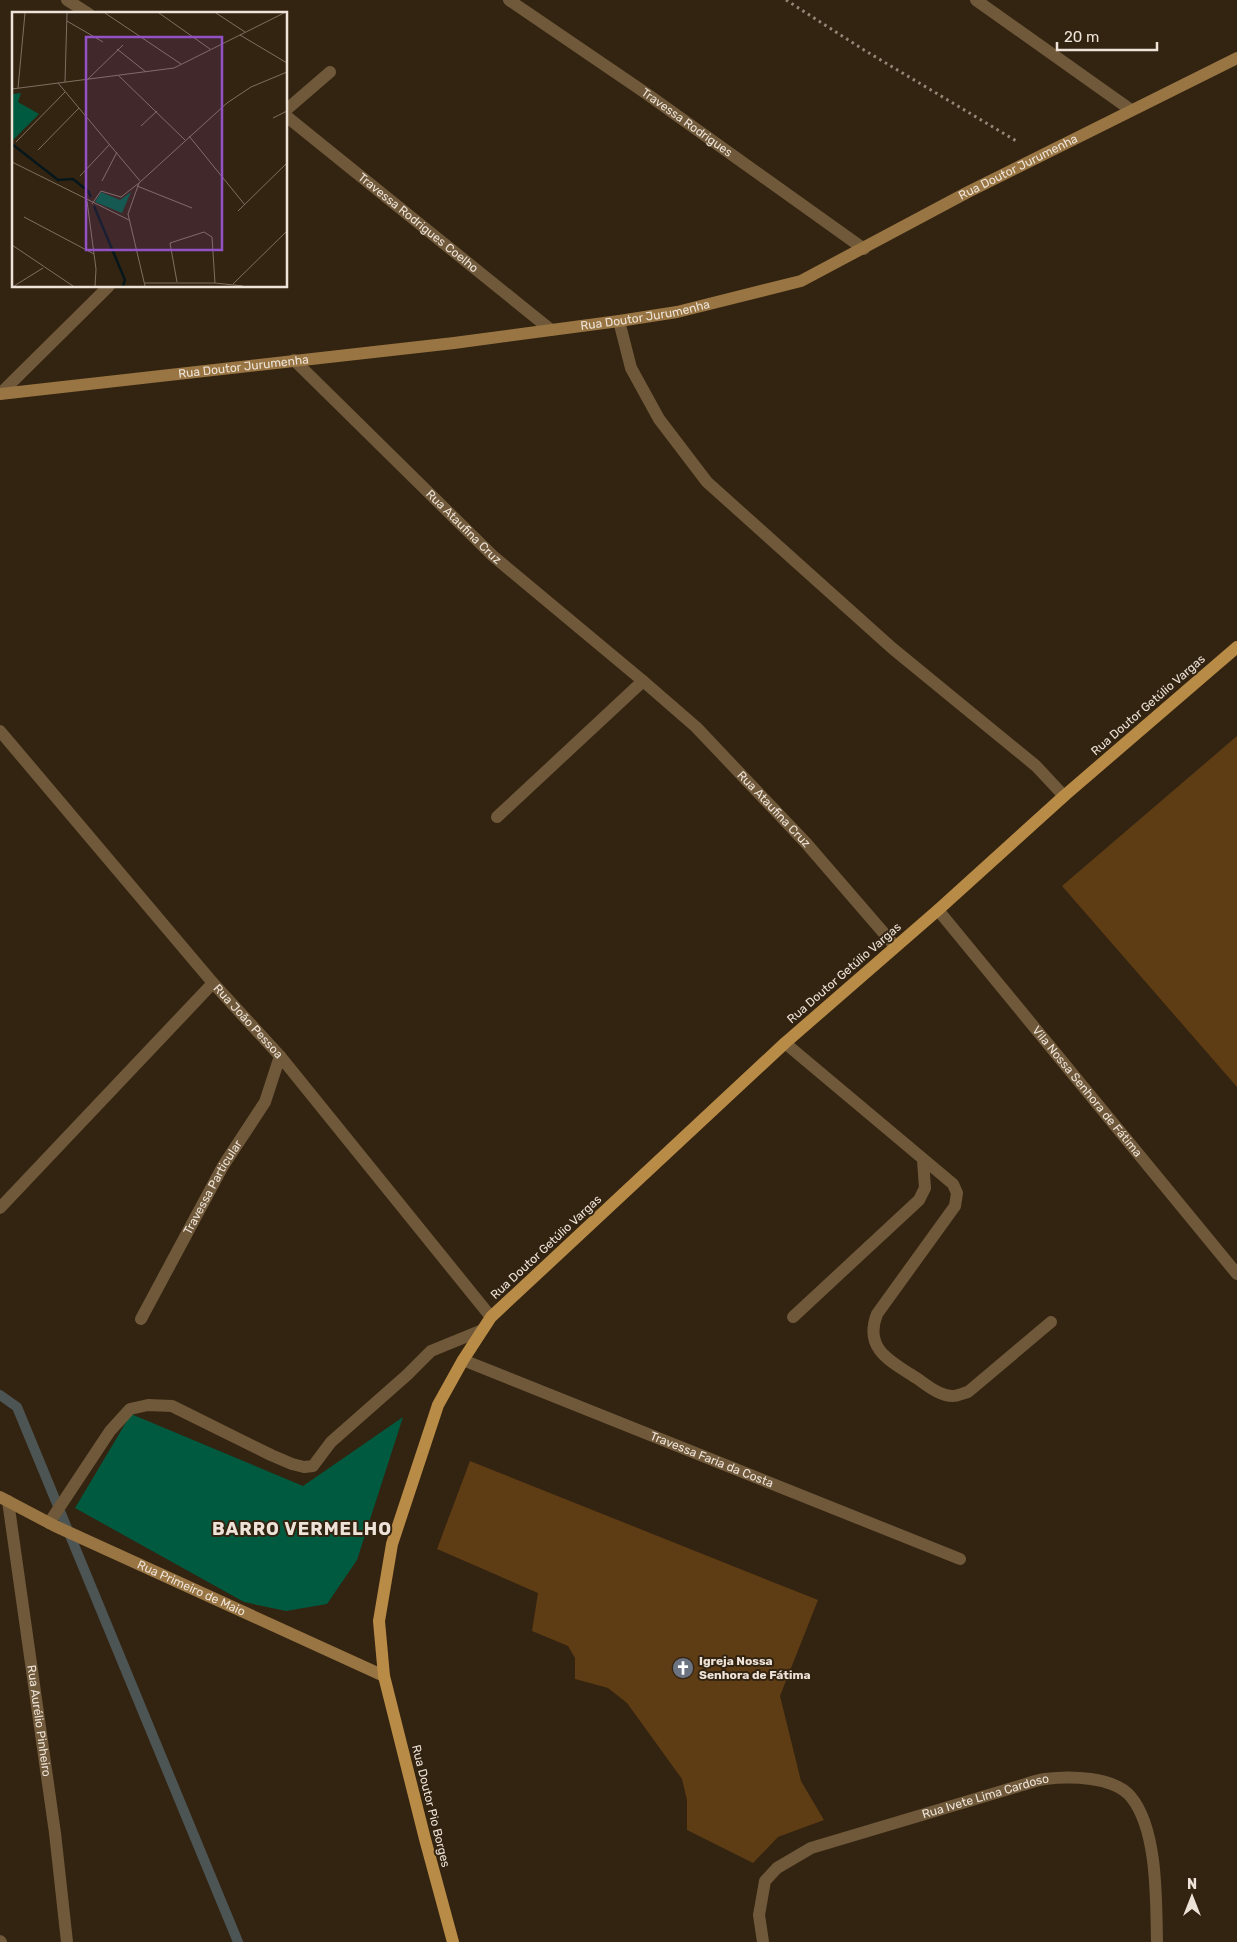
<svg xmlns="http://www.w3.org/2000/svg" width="1237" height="1942" viewBox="0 0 1237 1942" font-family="Rubik,sans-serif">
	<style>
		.green { fill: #005a3f }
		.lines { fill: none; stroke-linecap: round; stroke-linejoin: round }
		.stream { stroke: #4c5454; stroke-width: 10 }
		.building { fill: #5e3c14 }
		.path { stroke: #948779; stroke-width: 3; stroke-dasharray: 2.5 4; stroke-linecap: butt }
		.lane { stroke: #6f593a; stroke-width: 12 }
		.street { stroke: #6f593a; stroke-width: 12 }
		.secondary { stroke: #987542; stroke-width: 12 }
		.primary { stroke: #b88b46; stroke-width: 12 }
		.labels { text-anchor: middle; stroke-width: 4; stroke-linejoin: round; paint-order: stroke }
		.street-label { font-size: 12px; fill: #eee3d8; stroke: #332311 }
		.poi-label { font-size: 12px; font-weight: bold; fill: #eee3d8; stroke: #332311; text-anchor: start }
		.district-label { font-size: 18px; font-weight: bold; letter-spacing: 1px; fill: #eee3d8; stroke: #332311 }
		.inset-river { fill: none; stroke: #06171b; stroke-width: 2.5 }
		.inset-road { fill: none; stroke: #7e7061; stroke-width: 1 }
		.view { fill: #9251c4; fill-opacity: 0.15; stroke: #9251c4; stroke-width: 2.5 }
		.inset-edge { fill: none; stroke: #eee3d8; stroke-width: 2.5 }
	</style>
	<rect width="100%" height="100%" fill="#332311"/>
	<path class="green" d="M131,1414L303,1486L403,1417L357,1560L327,1604L286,1611L244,1602L75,1508Z"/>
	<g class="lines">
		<path class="stream" d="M0,1395L17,1407L238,1942"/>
	</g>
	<path class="building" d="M1237,736V1087L1062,886Z
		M470,1461L818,1600L780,1696L801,1781L824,1820L778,1837L753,1863L687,1830V1800L682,1779L627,1703L608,1688L575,1679V1658L568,1646L532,1631L538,1593L437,1549Z"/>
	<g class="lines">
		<path class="path" d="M786,0L864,50L1018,142"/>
		<path class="lane" d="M619,321L631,368L659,419L707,482L892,648L1036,766L1064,796
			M785,1043L953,1184L957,1193L955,1206L877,1314C863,1350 892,1362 918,1379C928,1386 940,1396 953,1396C958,1396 963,1393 968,1392L1051,1322
			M793,1317L919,1200L925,1188L923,1160"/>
		<g class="street">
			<path d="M67,0L89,14"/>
			<path id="s1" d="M509,0L647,94L864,249"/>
			<path d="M976,0L1131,110"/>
			<path d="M286,110L330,72"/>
			<path id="s2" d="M286,116L551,330"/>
			<path id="s3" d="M294,360L493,556L643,681L696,727L806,843L895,946"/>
			<path d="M0,394L109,286"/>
			<path id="s4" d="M0,731L213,983L280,1056L491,1317"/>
			<path d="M497,817L643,681"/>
			<path id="s5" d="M938,910L1237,1274"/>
			<path d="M0,1208L213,983"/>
			<path id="s6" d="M141,1319L223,1166L265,1102L280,1056"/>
			<path id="s7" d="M463,1360L960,1559"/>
			<path id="s8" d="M8,1501L55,1833L67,1942"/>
			<path d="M49,1523L110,1431L130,1409L148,1405L172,1406L271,1455L292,1464L304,1467L313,1466L331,1442L407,1375L431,1351L480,1331"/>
			<path d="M0,1941L1,1942"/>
			<path id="s9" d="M763,1942L759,1915L765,1881L777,1868L811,1848L1019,1786C1027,1784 1036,1780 1045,1779C1069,1776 1114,1776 1131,1797C1158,1830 1156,1901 1157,1942"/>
		</g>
		<g class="secondary">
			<path id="s10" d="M0,394L454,343L619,321L677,312L801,281L968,192L1237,58"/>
			<path id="s11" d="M0,1497L55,1526L384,1676"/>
		</g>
		<path class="primary" d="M453,1942L425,1839L384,1676L379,1621L392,1544L438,1405L463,1360L491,1317L785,1043L938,910L1064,796L1237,647"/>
	</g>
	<defs>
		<g id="church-disc" transform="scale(1.125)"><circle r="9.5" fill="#6b7280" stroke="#332311"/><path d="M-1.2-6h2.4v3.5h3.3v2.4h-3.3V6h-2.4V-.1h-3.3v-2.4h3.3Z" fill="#fff"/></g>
	</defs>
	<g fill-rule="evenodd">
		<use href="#church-disc" x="683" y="1668"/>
	</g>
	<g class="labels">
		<g class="street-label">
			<text dy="4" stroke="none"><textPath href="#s1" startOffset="216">Travessa Rodrigues</textPath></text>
			<text dy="4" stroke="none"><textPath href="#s10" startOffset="1055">Rua Doutor Jurumenha</textPath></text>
			<text dy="4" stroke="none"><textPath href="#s2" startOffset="170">Travessa Rodrigues Coelho</textPath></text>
			<text dy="4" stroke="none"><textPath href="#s10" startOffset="650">Rua Doutor Jurumenha</textPath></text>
			<text dy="4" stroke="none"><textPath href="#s10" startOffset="245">Rua Doutor Jurumenha</textPath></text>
			<text dy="4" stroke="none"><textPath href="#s3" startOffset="238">Rua Ataufina Cruz</textPath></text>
			<text transform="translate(1148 705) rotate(-41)" y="4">Rua Doutor Getúlio Vargas</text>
			<text dy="4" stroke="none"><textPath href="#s3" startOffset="658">Rua Ataufina Cruz</textPath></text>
			<text transform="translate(844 973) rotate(-41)" y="4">Rua Doutor Getúlio Vargas</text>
			<text dy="4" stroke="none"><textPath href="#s4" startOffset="382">Rua João Pessoa</textPath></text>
			<text dy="4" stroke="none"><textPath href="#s5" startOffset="235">Vila Nossa Senhora de Fátima</textPath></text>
			<text dy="4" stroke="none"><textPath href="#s6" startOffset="150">Travessa Particular</textPath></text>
			<text transform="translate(546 1247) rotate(-43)" y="4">Rua Doutor Getúlio Vargas</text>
			<text dy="4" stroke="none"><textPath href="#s7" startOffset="268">Travessa Faria da Costa</textPath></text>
			<text dy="4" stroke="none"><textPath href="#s11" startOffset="212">Rua Primeiro de Maio</textPath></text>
			<text dy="4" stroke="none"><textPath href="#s8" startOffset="222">Rua Aurélio Pinheiro</textPath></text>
			<text dy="4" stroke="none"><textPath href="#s9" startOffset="301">Rua Ivete Lima Cardoso</textPath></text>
			<text transform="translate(431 1806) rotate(76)" y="4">Rua Doutor Pio Borges</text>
		</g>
		<g class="poi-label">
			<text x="699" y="1665">Igreja Nossa<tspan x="699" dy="14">Senhora de Fátima</tspan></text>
		</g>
		<g class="district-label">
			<text x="302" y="1535">BARRO VERMELHO</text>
		</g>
	</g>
	<g transform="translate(12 12)">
		<rect width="275" height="275" fill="#332311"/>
		<path d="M9,81L6,90L27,102L1,128L0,82ZM89,180L108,188L119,180L110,201L83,190Z" fill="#005a3f"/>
		<path class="inset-river" d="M0,132L46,168L61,167L76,179L79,185M82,194L113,268L111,274"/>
		<path class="inset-road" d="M93,1L169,52M147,1L198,37M204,1L233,20M55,9L91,30M228,23L275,51M105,37L134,60M107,64L173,128M75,68L111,33M53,70L55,1M46,71L128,169M6,76L13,1M0,77L162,56L272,1M261,106L275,99M129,114L145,99M177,124L233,193M4,130L53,80M26,138L67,96M0,150L117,208M68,164L98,132M90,169L105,140M125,174L180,196M75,189L84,257L83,274M80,192L89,179L109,185L127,171M226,199L275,151M12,205L82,242M0,233L61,274M165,270L158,231L192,220L200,225L203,271M133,271H203L231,274M221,272L275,219M2,274L31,256M133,274L116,202L127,171L215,91L239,75L275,60"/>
		<path class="view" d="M74,25H210V238H74Z"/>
		<rect width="275" height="275" class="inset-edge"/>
	</g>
	<g transform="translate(1192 1897)" stroke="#332311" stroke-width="4" paint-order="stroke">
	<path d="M0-4L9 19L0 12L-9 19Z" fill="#eee3d8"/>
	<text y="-8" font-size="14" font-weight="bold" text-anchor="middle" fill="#eee3d8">N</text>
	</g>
	<path d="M1057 42v8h100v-8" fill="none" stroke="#eee3d8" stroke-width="2.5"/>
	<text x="1064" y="42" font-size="15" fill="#eee3d8" stroke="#332311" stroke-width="4" paint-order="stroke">20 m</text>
</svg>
